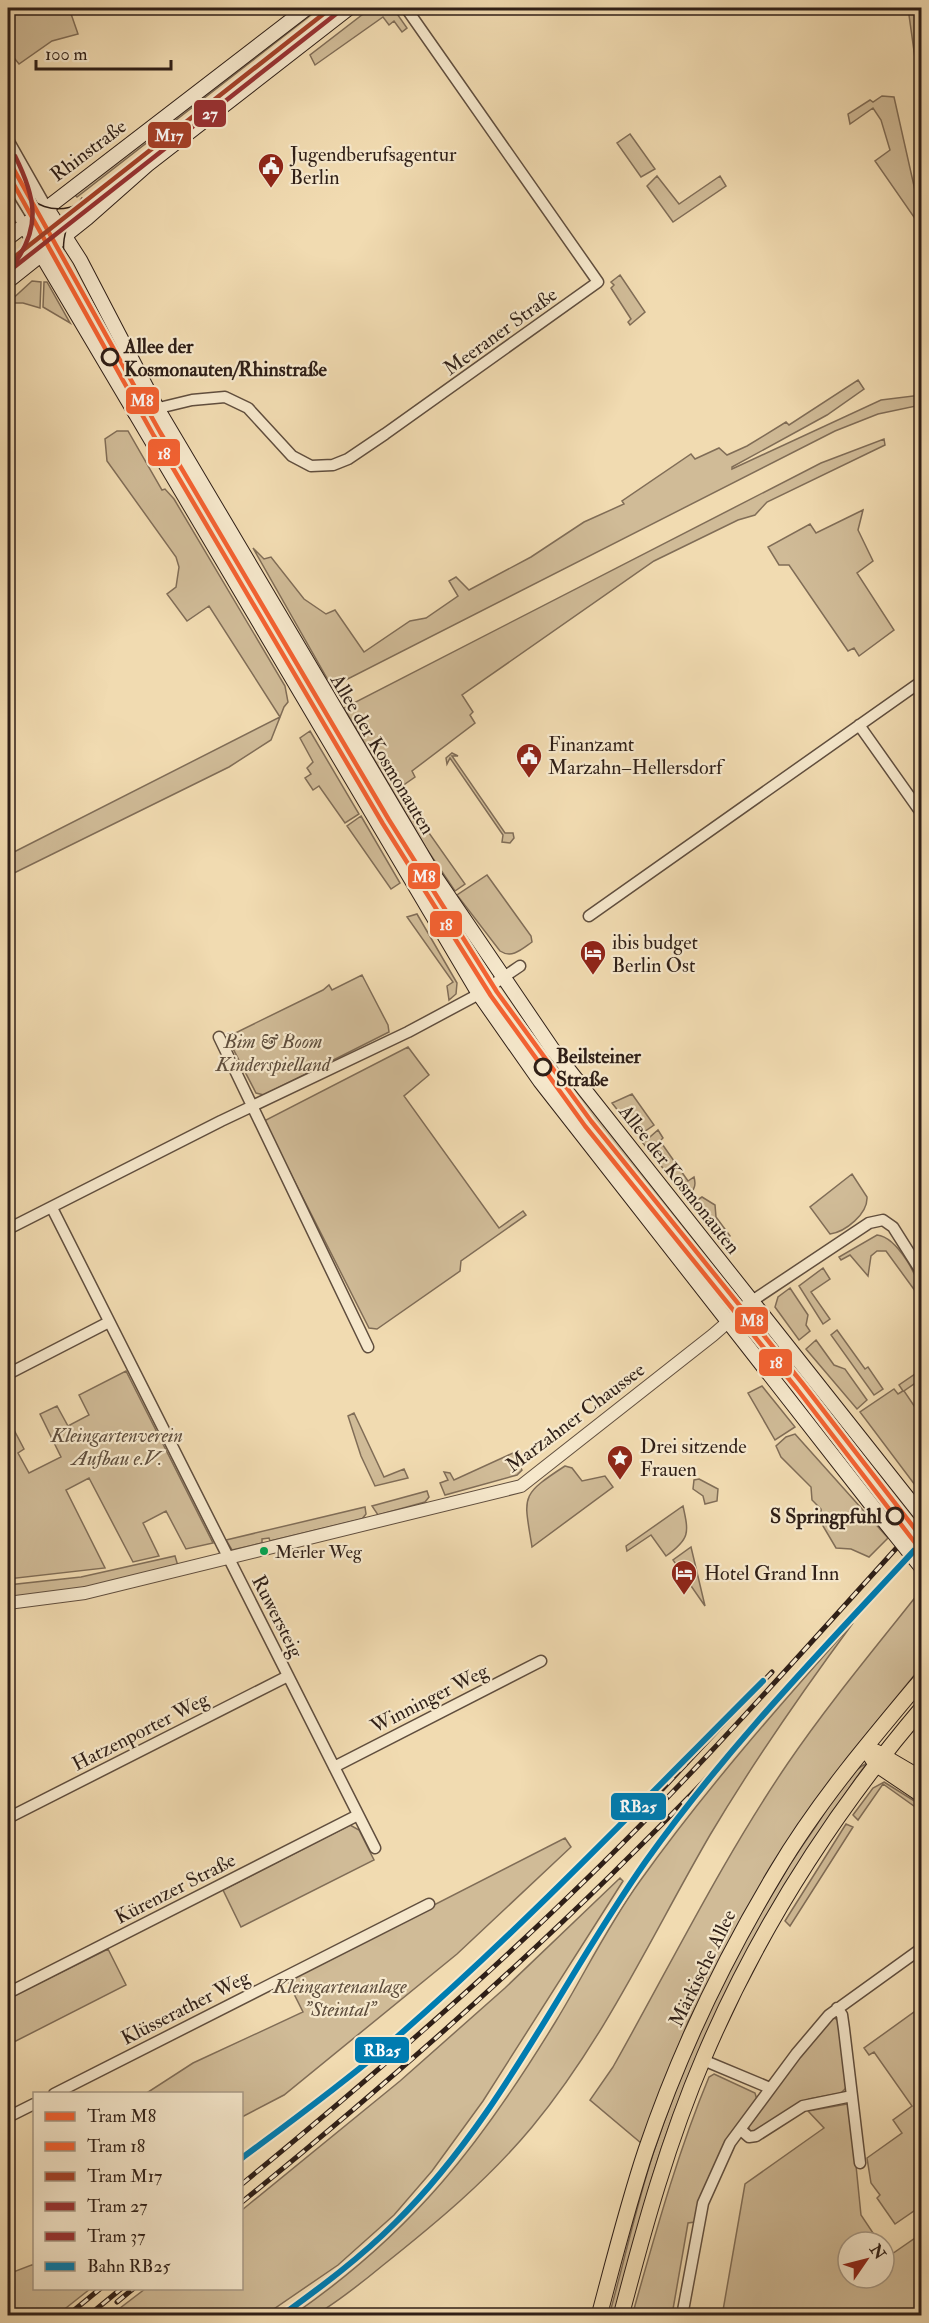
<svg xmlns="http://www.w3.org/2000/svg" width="929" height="2323" viewBox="0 0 929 2323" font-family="'IM FELL Double Pica',serif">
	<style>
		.green { fill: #d0bb97; stroke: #806d57; stroke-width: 1.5 }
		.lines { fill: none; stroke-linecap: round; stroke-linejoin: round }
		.minor-casing { stroke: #604e3e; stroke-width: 13 }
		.tertiary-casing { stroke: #604e3e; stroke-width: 14 }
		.secondary-casing { stroke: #2f1f17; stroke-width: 16 }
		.primary-casing { stroke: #2f1f17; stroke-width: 17 }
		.minor { stroke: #f6e8cc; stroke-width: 10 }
		.tertiary { stroke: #f6e8cc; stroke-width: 12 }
		.secondary { stroke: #f6e8cc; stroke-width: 14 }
		.primary { stroke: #f1dbb1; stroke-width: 15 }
		.tram { stroke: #2f1f17; stroke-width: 1.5 }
		.rail-casing { stroke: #2f1f17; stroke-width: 5 }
		.rail { stroke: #f6e8cc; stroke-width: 3; stroke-dasharray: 9; stroke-linecap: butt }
		.secondary-bridge-casing { stroke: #2f1f17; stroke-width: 16; stroke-linecap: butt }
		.secondary-bridge { stroke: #f6e8cc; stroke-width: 14 }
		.rail-1-casing { stroke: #f6e8cc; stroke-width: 10 }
		.rail-1 { stroke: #007cb0; stroke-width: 6 }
		.tram-1-casing { stroke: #f6e8cc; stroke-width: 9 }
		.tram-2-casing { stroke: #f6e8cc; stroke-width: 9 }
		.tram-3-casing { stroke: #f6e8cc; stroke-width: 9 }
		.tram-4-casing { stroke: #f6e8cc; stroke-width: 9 }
		.tram-5-casing { stroke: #f6e8cc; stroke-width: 9 }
		.tram-1 { stroke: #f56232; stroke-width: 4.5 }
		.tram-2 { stroke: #f56232; stroke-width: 4.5 }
		.tram-3 { stroke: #a6422a; stroke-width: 4.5 }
		.tram-4 { stroke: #933; stroke-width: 4.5 }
		.tram-5 { stroke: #933; stroke-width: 4.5 }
		.stop-dot { fill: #f6e8cc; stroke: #2f1f17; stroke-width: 3 }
		.bus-dot { fill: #00a651; stroke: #f6e8cc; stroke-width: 2 }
		.labels { text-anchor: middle; stroke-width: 4.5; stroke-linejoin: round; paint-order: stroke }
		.bus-label { font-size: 18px; fill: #2f1f17; stroke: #f6e8cc; text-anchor: start }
		.street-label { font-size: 20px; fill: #2f1f17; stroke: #f6e8cc }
		.poi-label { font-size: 20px; fill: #2f1f17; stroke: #f6e8cc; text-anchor: start }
		.stop-label { font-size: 20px; font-weight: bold; fill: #2f1f17; stroke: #f6e8cc; text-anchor: start }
		.park-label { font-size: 20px; font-style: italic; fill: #5f4e3d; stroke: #f6e8cc }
		.line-badge { stroke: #f6e8cc; stroke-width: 2 }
		.badge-label { font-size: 16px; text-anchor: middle; font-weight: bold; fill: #fff }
	</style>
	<rect width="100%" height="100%" fill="#f1dbb1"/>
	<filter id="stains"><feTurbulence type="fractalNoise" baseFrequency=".00333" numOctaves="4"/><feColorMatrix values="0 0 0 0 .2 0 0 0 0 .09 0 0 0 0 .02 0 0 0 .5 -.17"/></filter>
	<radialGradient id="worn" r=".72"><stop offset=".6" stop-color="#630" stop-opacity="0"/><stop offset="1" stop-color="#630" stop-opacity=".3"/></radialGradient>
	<path class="green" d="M8,8H69L78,34L52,41L19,64L11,54L8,56Z
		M315,8H320L77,197L73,193Z
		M333,8H339L87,212L83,207L93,198Z
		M371,8H393L407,28L402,32L394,21L389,25L383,17L315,65L310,55Z
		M908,8H921V101Z
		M882,96L894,97L921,217V233L914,217L875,161L890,150L881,120L873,108L850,124L848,114L870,100L873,102Z
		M630,134L655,169L641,177L617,143Z
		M657,176L679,204L720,176L726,186L673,222L647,186Z
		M620,275L645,312L630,325L628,322L631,319L611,288L614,285L611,282Z
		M32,281L41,282L40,308L23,303H8Z
		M44,282H47L70,323L43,307Z
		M858,380L864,389L827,415L732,467V469L881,400L921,395V405L878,414L835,431L332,687L253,548L264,559L271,557L304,599L326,614L335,610L364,652L410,621L426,618L458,596L449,581L456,577L469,590L531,557L584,522L624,504L622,501L691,454L695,459L719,448L727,455L747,446L786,422L789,425Z
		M117,431H128L162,490L165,489L174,499L285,686L288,702L284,707L271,740L229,767L8,876V855L280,717L209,606L187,621L167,594L176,587L179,567L176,557L107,461L105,439Z
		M884,439L885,445L767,502L755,515L738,520L654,561L462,695L473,712L470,715L475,723L412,771L415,777L398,789L465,884L455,891L426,848L344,708L821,463Z
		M863,510L858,530L873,561L857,573L894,630L859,656L854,648L848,651L789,565H779L768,547L810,524L816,533Z
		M332,714L486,959L481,962L330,716Z
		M310,731L359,814L345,823L319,786L313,790L305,778L311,774L307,768L313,762L300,738Z
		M452,753L458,756H452L505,833H513L514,838L510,843L502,842L503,835L450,758L447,764L446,758Z
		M361,816L400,883L391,889L347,826Z
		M487,875L531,936L532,942C522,949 512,959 500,951L457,895Z
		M417,914L457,983L456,994L449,1000L447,986L453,982L407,917Z
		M362,975L388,1025L389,1032L264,1095L256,1093L227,1037L323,990L329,985L332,990Z
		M408,1047L429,1075L404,1096L499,1228L523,1211L526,1215L461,1261L460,1271L377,1329L369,1328L264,1121Z
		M569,1077L734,1286L729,1290L563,1081Z
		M557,1086L722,1296L719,1298L676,1243L661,1229L552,1089Z
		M632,1094L654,1125L638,1136L612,1103Z
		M658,1130L663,1138L660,1141L688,1181L694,1177C697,1188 693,1191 685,1196L643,1143Z
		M852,1174L867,1197C868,1214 845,1232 830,1234L810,1207Z
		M702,1197L715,1205L716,1217L730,1236L722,1243L691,1204Z
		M877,1235C897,1237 922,1280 921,1299L886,1251H877L871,1256L868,1276L850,1255L841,1260L839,1257Z
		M823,1268L830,1279L811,1292L830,1319L823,1324L799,1286Z
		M790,1288L808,1315L806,1325L810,1331L799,1340L775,1307L778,1297Z
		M837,1330L865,1369L868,1367L883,1389L874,1395L831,1335Z
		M752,1336L855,1468L851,1471L747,1340Z
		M816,1340L834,1365L845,1369L867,1400L857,1409L806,1349Z
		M921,1370V1379L904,1391L921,1416V1493L860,1412L894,1389L898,1394L903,1391L899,1385Z
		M126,1371L213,1543L186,1549L166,1511L143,1523L159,1556L133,1562L89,1478L66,1490L105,1568L8,1579V1431L13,1428L24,1449L18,1453L29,1473L61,1457L40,1414L57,1406L68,1426L89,1415L79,1395Z
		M762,1386L795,1427L775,1440L748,1393Z
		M354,1413L384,1477L404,1469L408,1478L375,1486L361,1456L348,1416Z
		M795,1434L888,1538L869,1557L851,1549L836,1548L823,1526L821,1509L812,1500L811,1487L781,1457L776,1446L786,1437Z
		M513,1453L522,1470L517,1475L445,1495L440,1483L448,1480L444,1472L450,1473L454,1480Z
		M565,1466L572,1468L582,1481L605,1476L613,1487L532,1547C524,1496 519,1496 565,1466Z
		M699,1479L718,1489L717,1501L705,1504L703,1496L693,1489L694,1480Z
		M427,1491L429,1497L425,1502L378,1515L372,1506Z
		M683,1506C689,1533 690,1539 666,1556L651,1535L627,1551L626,1546Z
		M365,1507L366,1514L362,1519L270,1541L269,1538L262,1539V1543L232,1550L226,1540Z
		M691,1547L705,1606L673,1560Z
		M175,1556L178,1566L87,1588L8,1599V1585L81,1577Z
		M921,1590V1667L846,1759L740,1921L688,2022L641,2143L590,2100L613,2067C670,1966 722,1860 788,1763C829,1703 876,1647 921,1590Z
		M853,1623C802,1692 754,1761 710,1835C653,1933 605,2039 532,2127C488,2180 436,2223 382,2266C370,2276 324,2313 311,2316C306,2317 299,2316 293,2315C413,2232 481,2144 556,2021C584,1975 608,1925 640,1881C705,1790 779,1706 853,1623Z
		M867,1763C782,1880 709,2006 663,2144C644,2200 629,2258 614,2315L609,2316C624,2262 636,2207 653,2154C691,2039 746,1925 816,1826C830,1806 845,1774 867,1763Z
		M884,1782L921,1805V1811L883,1784L858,1820L853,1815L873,1788Z
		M846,1824L853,1827L790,1926L785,1921Z
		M350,1825L359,1830L374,1860L241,1927L223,1890Z
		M565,1838L571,1847L457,1954L284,2095L242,2117V2094H145L193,2063L303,2012L287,1980Z
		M620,1878L623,1881L483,2101L432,2171L394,2215L338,2265L265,2315H111L145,2289L242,2288V2210L400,2081L505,1988Z
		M108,1949L126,1985L8,2045V1999Z
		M921,2007V2206L895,2224L877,2198L880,2195L871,2183L867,2158L902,2133L893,2120L912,2106L874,2052L869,2055L864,2048Z
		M834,2017L841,2024L846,2088L841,2093L809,2099L751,2133L748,2126L803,2050Z
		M714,2074L755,2093L757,2100L695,2222L688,2223L672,2315L632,2316C655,2235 677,2154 709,2077Z
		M847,2104L850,2106L861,2215L879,2242H848V2278H884V2249L889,2256L921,2234V2309L913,2316H722L745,2184L824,2128L808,2111Z
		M34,2264V2288L90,2289L57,2315H8V2274Z"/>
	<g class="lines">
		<g class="minor-casing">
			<path id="minor" d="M8,140L46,207
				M8,199L24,225
				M134,414L192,400L225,397L248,408L292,456L311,466L333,465L348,459L385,434L598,282L406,8
				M859,725L922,814
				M589,916L922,681
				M219,1037L368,1347
				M52,1208L375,1848
				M8,1229L221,1121L408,1032L479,994L520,966
				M752,1301L869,1223L883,1220L893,1227L922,1273
				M8,1374L109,1322
				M334,1767L541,1661
				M8,1818L288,1676
				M8,1993L358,1815
				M837,2008L842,2015L844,2029L860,2163
				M703,2060L770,2088
				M54,2094L429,1904
				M8,2117L34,2104
				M741,2130L749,2137L756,2136L803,2106L852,2096
				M682,2316L703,2203L730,2143L796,2054L829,2015L922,1948"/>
		</g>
		<g class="tertiary-casing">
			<path id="tertiary" d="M8,1603L85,1593L521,1486L713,1335L752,1301"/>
		</g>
		<g class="secondary-casing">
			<path id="secondary" d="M46,207L80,260L157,408L432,872L553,1050L922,1516
				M24,225L479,994L540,1081L881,1517
				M8,238L307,8
				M8,281L87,218L147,165L349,8"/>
		</g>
		<g class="primary-casing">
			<path id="primary" d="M876,1752L922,1779
				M870,1755L876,1764L922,1795
				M599,2316C614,2260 628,2204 646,2150C679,2053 724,1959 777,1871C818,1802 870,1741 922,1679
				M621,2316C644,2228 668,2141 704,2057C758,1930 833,1813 922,1708"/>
		</g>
		<use href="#minor" class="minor"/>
		<use href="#tertiary" class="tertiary"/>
		<use href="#secondary" class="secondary"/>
		<use href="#primary" class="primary"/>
		<path class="tram" d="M17,185C32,206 54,215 80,204
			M71,283C58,254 62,223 82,198"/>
		<g class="rail-casing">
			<path id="rail" d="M655,1797L772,1672
				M242,2184C355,2091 465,1997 570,1895C690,1780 800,1654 912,1531
				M242,2202C370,2098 494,1990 612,1874C658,1828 705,1783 747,1733
				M117,2302L134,2288
				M67,2316L101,2288
				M88,2316L122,2288"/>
		</g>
		<use href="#rail" class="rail"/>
		<g class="secondary-bridge-casing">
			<path id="secondary-bridge" d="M881,1517L922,1568"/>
		</g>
		<use href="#secondary-bridge" class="secondary-bridge"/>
		<g class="rail-1-casing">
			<path id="rail-1" d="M242,2158C289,2123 337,2088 382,2050C516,1935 638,1806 763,1681
				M281,2316C321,2287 360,2258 395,2223C500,2120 562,1980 646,1861C728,1746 827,1645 922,1542"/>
		</g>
		<use href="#rail-1" class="rail-1"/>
		<g class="tram-1-casing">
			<path id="tram-1" d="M8,159L160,432L389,820L497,992L591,1121L803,1384L922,1538"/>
		</g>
		<g class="tram-2-casing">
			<path id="tram-2" d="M8,174L154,436L383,824L491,996L585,1126L797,1389L916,1544"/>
		</g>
		<g class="tram-3-casing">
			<path id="tram-3" d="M8,262L331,8"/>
		</g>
		<g class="tram-4-casing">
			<path id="tram-4" d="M13,268L336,14"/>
		</g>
		<g class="tram-5-casing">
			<path id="tram-5" d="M14,264C42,226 35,196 15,156"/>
		</g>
		<use href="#tram-1" class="tram-1"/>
		<use href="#tram-2" class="tram-2"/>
		<use href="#tram-3" class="tram-3"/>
		<use href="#tram-4" class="tram-4"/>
		<use href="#tram-5" class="tram-5"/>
	</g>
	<defs>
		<g id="civic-pin" transform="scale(1.35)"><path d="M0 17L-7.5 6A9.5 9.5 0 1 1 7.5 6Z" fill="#8f2418" stroke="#f6e8cc"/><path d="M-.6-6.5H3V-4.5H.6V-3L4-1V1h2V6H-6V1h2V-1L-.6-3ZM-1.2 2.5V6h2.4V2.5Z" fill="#fff"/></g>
		<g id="hotel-pin" transform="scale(1.35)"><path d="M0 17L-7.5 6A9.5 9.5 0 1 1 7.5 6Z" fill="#8f2418" stroke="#f6e8cc"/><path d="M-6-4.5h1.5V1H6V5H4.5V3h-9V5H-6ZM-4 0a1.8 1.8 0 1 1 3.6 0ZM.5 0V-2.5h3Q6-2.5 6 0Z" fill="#fff"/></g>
		<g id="sight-pin" transform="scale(1.35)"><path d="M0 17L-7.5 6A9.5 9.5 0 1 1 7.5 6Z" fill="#8f2418" stroke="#f6e8cc"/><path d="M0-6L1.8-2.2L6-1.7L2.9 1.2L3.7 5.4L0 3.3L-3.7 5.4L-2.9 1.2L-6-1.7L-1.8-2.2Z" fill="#fff"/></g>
	</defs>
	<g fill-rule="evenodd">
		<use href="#civic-pin" x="271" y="166"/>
		<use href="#civic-pin" x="529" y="756"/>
		<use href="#hotel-pin" x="593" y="953"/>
		<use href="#sight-pin" x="620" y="1458"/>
		<use href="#hotel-pin" x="684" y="1573"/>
	</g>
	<g class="stop-dot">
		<circle cx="110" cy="357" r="8"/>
		<circle cx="543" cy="1067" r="8"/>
		<circle cx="895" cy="1516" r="8"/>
	</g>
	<circle class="bus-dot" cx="264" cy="1551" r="5"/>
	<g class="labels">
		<g class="bus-label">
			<text x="275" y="1558">Merler Weg</text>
		</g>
		<g class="street-label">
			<text transform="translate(88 150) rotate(-37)" y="7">Rhinstraße</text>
			<text transform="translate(500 331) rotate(-36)" y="7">Meeraner Straße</text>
			<text transform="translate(383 754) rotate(59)" y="7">Allee der Kosmonauten</text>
			<text transform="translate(680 1179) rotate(52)" y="7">Allee der Kosmonauten</text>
			<text transform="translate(575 1417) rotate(-37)" y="7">Marzahner Chaussee</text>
			<text transform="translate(278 1616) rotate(63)" y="7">Ruwersteig</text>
			<text transform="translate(429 1698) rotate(-27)" y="7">Winninger Weg</text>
			<text transform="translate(140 1731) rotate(-27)" y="7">Hatzenporter Weg</text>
			<text transform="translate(175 1888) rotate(-27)" y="7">Kürenzer Straße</text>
			<text transform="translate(702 1968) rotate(-64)" y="7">Märkische Allee</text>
			<text transform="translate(185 2007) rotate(-27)" y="7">Klüsserather Weg</text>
		</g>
		<g class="poi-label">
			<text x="290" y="161">Jugendberufsagentur<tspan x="290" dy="23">Berlin</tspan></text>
			<text x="548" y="751">Finanzamt<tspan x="548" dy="23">Marzahn–Hellersdorf</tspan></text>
			<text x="612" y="949">ibis budget<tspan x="612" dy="23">Berlin Ost</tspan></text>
			<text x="640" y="1453">Drei sitzende<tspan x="640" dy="23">Frauen</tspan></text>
			<text x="704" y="1580">Hotel Grand Inn</text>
		</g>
		<g class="stop-label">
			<text x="124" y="353">Allee der<tspan x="124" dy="23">Kosmonauten/Rhinstraße</tspan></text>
			<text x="556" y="1063">Beilsteiner<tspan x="556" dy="23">Straße</tspan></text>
			<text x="882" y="1523" text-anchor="end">S Springpfuhl</text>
		</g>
		<g class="park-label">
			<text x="273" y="1048">Bim &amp; Boom<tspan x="273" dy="23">Kinderspielland</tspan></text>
			<text x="117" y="1442">Kleingartenverein<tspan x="117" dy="23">Aufbau e.V.</tspan></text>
			<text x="340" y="1993">Kleingartenanlage<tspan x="340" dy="23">"Steintal"</tspan></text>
		</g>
	</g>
	<g class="line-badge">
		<rect x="193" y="99" width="34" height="29" rx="6" fill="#933"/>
		<rect x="147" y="121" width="45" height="28" rx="6" fill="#a6422a"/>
		<rect x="125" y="386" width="35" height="29" rx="6" fill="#f56232"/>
		<rect x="147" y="438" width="34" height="29" rx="6" fill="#f56232"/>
		<rect x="407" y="862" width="34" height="28" rx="6" fill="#f56232"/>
		<rect x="429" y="910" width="34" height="28" rx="6" fill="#f56232"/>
		<rect x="734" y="1306" width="35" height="29" rx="6" fill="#f56232"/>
		<rect x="758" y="1348" width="35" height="29" rx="6" fill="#f56232"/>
		<rect x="610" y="1792" width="57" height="29" rx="6" fill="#007cb0"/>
		<rect x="354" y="2036" width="56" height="28" rx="6" fill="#007cb0"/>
	</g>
	<g class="badge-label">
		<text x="210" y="119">27</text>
		<text x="169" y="141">M17</text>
		<text x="142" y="406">M8</text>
		<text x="164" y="459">18</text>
		<text x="424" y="882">M8</text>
		<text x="446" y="930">18</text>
		<text x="752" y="1326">M8</text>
		<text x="776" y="1368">18</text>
		<text x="638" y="1812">RB25</text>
		<text x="382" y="2056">RB25</text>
	</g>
	<rect width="929" height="2323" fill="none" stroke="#f1dbb1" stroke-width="30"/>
	<rect x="9" y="9" width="911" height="2305" fill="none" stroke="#2f1f17" stroke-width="3"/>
	<rect x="15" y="15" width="899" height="2293" fill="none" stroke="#2f1f17" stroke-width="1.5"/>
	<rect x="33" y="2092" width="210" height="198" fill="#f6e8cc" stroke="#a69884" stroke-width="1.5"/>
	<rect x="45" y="2112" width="30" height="9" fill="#f56232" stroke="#a69884" stroke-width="1.5"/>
	<text x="87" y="2122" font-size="18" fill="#2f1f17">Tram M8</text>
	<rect x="45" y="2142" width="30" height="9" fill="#f56232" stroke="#a69884" stroke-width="1.5"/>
	<text x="87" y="2152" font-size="18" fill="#2f1f17">Tram 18</text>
	<rect x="45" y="2172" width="30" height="9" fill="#a6422a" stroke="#a69884" stroke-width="1.5"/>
	<text x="87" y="2182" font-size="18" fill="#2f1f17">Tram M17</text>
	<rect x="45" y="2202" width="30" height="9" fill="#993333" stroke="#a69884" stroke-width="1.5"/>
	<text x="87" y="2212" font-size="18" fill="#2f1f17">Tram 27</text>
	<rect x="45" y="2232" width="30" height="9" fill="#993333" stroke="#a69884" stroke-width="1.5"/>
	<text x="87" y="2242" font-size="18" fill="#2f1f17">Tram 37</text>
	<rect x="45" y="2262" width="30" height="9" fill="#007cb0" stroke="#a69884" stroke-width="1.5"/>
	<text x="87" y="2272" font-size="18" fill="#2f1f17">Bahn RB25</text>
	<g transform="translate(866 2260) rotate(55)"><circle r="28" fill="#f6e8cc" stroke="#a69884" stroke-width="1.5"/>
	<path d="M0-4.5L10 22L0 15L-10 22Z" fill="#8f2418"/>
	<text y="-9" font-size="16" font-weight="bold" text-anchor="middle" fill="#2f1f17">N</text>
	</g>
	<path d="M36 60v9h135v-9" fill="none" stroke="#2f1f17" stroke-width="3"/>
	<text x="45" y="60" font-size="18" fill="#2f1f17" stroke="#f6e8cc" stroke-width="4.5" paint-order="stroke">100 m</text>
	<rect width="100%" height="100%" filter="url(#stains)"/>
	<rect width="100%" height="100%" fill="url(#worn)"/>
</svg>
